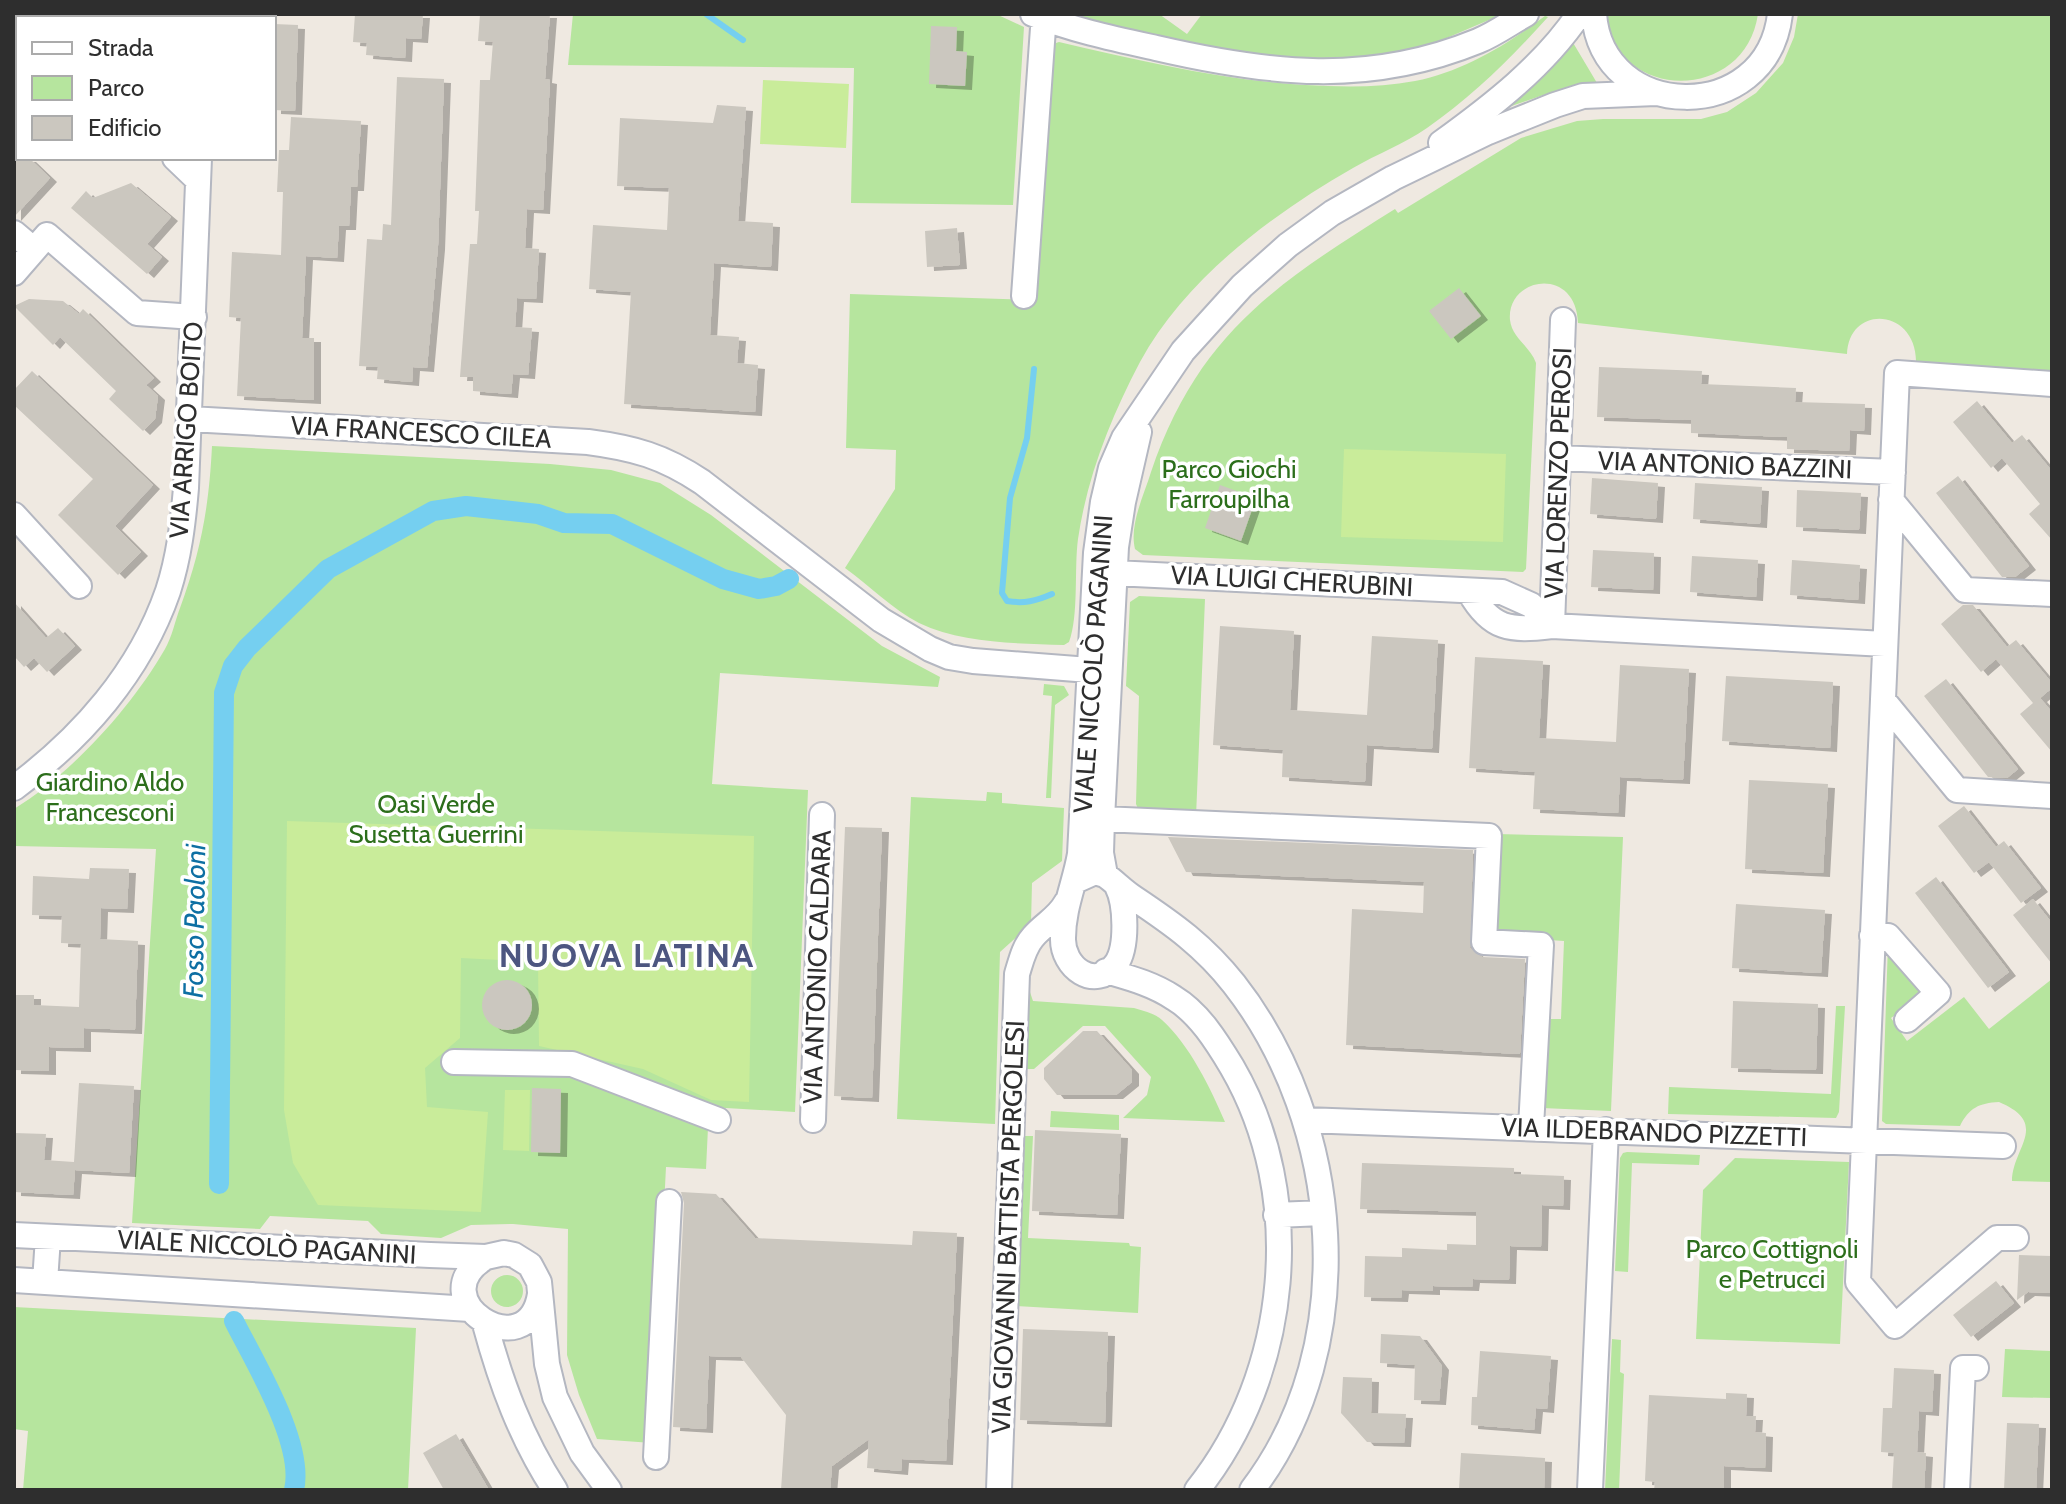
<svg xmlns="http://www.w3.org/2000/svg" width="2066" height="1504" viewBox="0 0 2066 1504" font-family="Cabin,sans-serif">
	<style>
		.green { fill: #b6e59e }
		.pitch { fill: #c9ec9a }
		.lines { fill: none; stroke-linecap: round; stroke-linejoin: round }
		.stream { stroke: #75cff0; stroke-width: 6 }
		.canal { stroke: #75cff0; stroke-width: 20 }
		.building { fill: #cbc7bf; filter: url(#shadow) }
		.minor-casing { stroke: #b4b7c1; stroke-width: 28 }
		.minor { stroke: #fff; stroke-width: 24 }
		.labels { text-anchor: middle; stroke-width: 7; stroke-linejoin: round; paint-order: stroke }
		.street-label { font-size: 26px; fill: #2e2e2e; stroke: #fff }
		.park-label { font-size: 26px; fill: #2c6e1b; stroke: #fff }
		.water-label { font-size: 28px; font-style: italic; fill: #0d6fa3; stroke: #fff }
		.district-label { font-size: 34px; font-weight: bold; letter-spacing: 2px; fill: #4d5680; stroke: #fff }
	</style>
	<defs>
		<filter id="shadow"><feDropShadow dx="7" dy="4" stdDeviation="0" flood-color="#0004"/></filter>
	</defs>
	<rect width="100%" height="100%" fill="#efe9e1"/>
	<path class="green" d="M573,14H996L1024,27L1013,205L851,203L854,68L568,65Z
		M1068,14H1159L1187,34L1202,14H1503L1435,43L1367,61L1266,59L1177,45Z
		M1604,14H1758C1745,103 1617,103 1604,14Z
		M1798,14H2052V378L1916,364C1918,308 1849,303 1847,354L1578,323C1576,265 1506,277 1510,320C1512,338 1530,346 1536,363L1526,569L1523,572L1143,555L1135,549C1129,525 1144,495 1151,472C1198,334 1277,283 1395,209L1398,213L1521,138L1577,121L1603,119H1701L1727,112L1756,93L1783,63L1794,37Z
		M1545,16L1548,17C1511,58 1472,97 1427,128C1404,144 1377,154 1353,168C1271,215 1185,279 1140,362C1111,417 1087,477 1078,539C1074,568 1079,616 1069,642L1064,645C1016,643 963,644 919,623C893,610 869,585 845,568L895,489L896,450L846,448L850,294L1035,300L1053,44L1059,42C1141,61 1221,80 1305,85C1342,87 1379,88 1415,81C1464,71 1506,45 1545,16Z
		M1572,41L1597,83L1552,92L1494,112Z
		M212,446L550,464L611,470L660,483L711,515L882,646L940,677L938,687L720,673L712,784L808,790L795,1112L709,1107L706,1169L666,1167L652,1443L597,1439L579,1395L567,1355L568,1229L513,1224L471,1225L441,1238L381,1234L368,1221L270,1216L260,1229L132,1223L156,849L14,846V809C72,773 131,708 165,649C172,637 175,621 180,608C201,551 209,507 212,446Z
		M1139,596L1205,599L1196,817L1139,811L1136,804L1139,696L1126,686L1130,602Z
		M1044,684L1064,686L1069,695L1055,705L1051,798H1046L1052,696L1043,695Z
		M987,792L1002,793V803L1064,808L1062,861L1032,883L1031,924L1000,952L995,1124L897,1119L911,797L986,801Z
		M1497,834L1623,837L1611,1111L1542,1108L1544,1019H1561L1564,941L1493,936Z
		M1888,944L1926,992L1891,1018L1907,1041L1964,997L1989,1029L2052,979V1182L2012,1181C2012,1148 2051,1124 1999,1102C1979,1103 1969,1108 1960,1126L1886,1124L1882,1121Z
		M1029,989L1033,1001L1134,1008C1144,1011 1154,1013 1162,1020C1189,1044 1211,1089 1225,1122L1123,1118L1147,1095L1151,1077L1105,1026H1083L1034,1069H1024Z
		M1836,1006H1845L1839,1112L1836,1118L1668,1114L1669,1087L1831,1094Z
		M1051,1111L1119,1115V1130L1050,1127Z
		M1021,1136H1033L1028,1238L1129,1243L1130,1246L1141,1247L1138,1313L1015,1306Z
		M1627,1152L1700,1155L1699,1165L1632,1163L1628,1272L1615,1271L1620,1158L1623,1153Z
		M1735,1158L1849,1162L1840,1344L1696,1339L1703,1190Z
		M491 1291a16 16 0 1 1 32 0a16 16 0 1 1-32 0Z
		M14,1307L416,1328L408,1490H23L28,1431L14,1429Z
		M1612,1339L1621,1340L1620,1372L1624,1374L1619,1490H1605Z
		M2005,1349L2052,1351V1398L2002,1397Z"/>
	<path class="pitch" d="M763,80L849,84L846,148L760,144Z
		M1344,449L1506,454L1503,542L1341,537Z
		M287,821L754,836L749,1102L711,1100L643,1069L539,1046L538,962L461,958L460,1038L425,1068L427,1107L488,1112L481,1212L318,1205L293,1163L284,1110Z
		M505,1090H530L529,1151L503,1150Z"/>
	<g class="lines">
		<path class="stream" d="M706,14L743,40
			M1034,369L1027,438L1010,498L1002,593L1007,601C1024,604 1036,601 1052,594"/>
		<path class="canal" d="M219,1184L224,693L233,666L247,648L328,569L433,511L466,506L538,514L564,523L612,524L723,579L759,589L776,586L789,579
			M234,1321C255,1363 305,1444 294,1490"/>
	</g>
	<path class="building" d="M355,14H423L421,39L406,38L405,58L366,55L367,43L353,42Z
		M480,14H550L545,79L550,80L543,210L527,209L525,248L539,249L536,299L517,298L515,327L532,328L528,375L513,374L511,394L473,391V377H460L470,244H477L479,211H475L480,80H490L493,42L478,41Z
		M274,24L298,25L295,111L274,110Z
		M931,26L957,27L956,51L967,52L965,86L929,84Z
		M397,77L444,79L438,246L427,368L413,367L412,382L377,379L378,367L359,366L367,239L382,240L383,224L391,225Z
		M717,105L746,107L738,221L773,223L771,267L714,263L710,335L739,337L737,363L758,365L755,412L624,404L631,292L589,289L593,225L667,230L669,188L617,186L620,118L713,123Z
		M291,117L361,121L357,187H351L349,226H339L337,258L306,256L302,338H314V400L237,396L241,318L229,317L232,252L281,255L283,192H277L279,150H289Z
		M14,158H29L50,178L14,217Z
		M131,183L171,217L147,244L162,257L147,274L71,208L86,191L93,198Z
		M957,228L960,265L927,267L925,231Z
		M1459,288L1481,316L1451,339L1429,311Z
		M29,299L63,301L79,314L83,309L154,378L146,385L158,396L155,419L143,431L109,399L116,391L60,337L53,345L14,306Z
		M1599,367L1702,371L1701,384L1796,388L1795,402L1865,404L1864,431L1850,430L1849,451L1787,449V437L1691,433V420L1597,417Z
		M32,371L153,485L115,526L141,552L118,575L58,515L93,479L14,405V390Z
		M1977,401L2012,443L2022,435L2052,471V540L2029,514L2040,504L2002,458L1991,468L1953,422Z
		M1958,476L2029,566L2015,577H2002L1936,493Z
		M1592,478L1658,483L1656,519L1590,514Z
		M1695,483L1762,487L1760,524L1693,519Z
		M1220,485L1256,498L1241,541L1205,528Z
		M1797,490L1861,493L1859,530L1796,527Z
		M1593,550L1654,553L1653,590L1591,587Z
		M1692,556L1758,560L1756,597L1690,592Z
		M1792,560L1860,565L1858,600L1790,595Z
		M14,602L46,638L58,628L75,646L47,672L34,658L24,667L14,656Z
		M1963,605H1973L2007,647L2016,640L2052,683V688L2040,698L2052,712V752L2020,714L2033,703L1996,659L1981,672L1941,624Z
		M1220,626L1294,631L1290,710L1367,715L1372,636L1438,640L1432,749L1367,745L1365,782L1282,777L1283,750L1213,745Z
		M1475,657L1543,661L1539,738L1616,742L1620,665L1689,669L1683,780L1620,777L1618,813L1533,809L1535,772L1469,768Z
		M1726,676L1833,682L1830,748L1722,741Z
		M1946,679L2018,769L2007,778L1988,777L1924,696Z
		M1749,780L1828,784L1823,873L1745,869Z
		M1964,806L1996,847L2004,841L2041,888L2021,903L1989,862L1974,873L1938,826Z
		M845,827L882,828L872,1098L834,1096Z
		M1168,837L1473,850L1470,948L1482,957L1525,959L1520,1054L1346,1045L1352,909L1423,913L1424,882L1186,872Z
		M90,868L129,869L127,909L101,908L100,939L138,941L135,1030L84,1028V1048L49,1047V1071L14,1070V995H34V1005L79,1007L81,944L61,943L62,916L32,915L33,876L89,879Z
		M1936,877L2009,972L1988,988L1915,893Z
		M2033,899L2052,923V964L2013,915Z
		M1736,904L1825,910L1821,973L1732,968Z
		M482 1005a25 25 0 1 1 50 0a25 25 0 1 1-50 0Z
		M1733,1001L1818,1004L1816,1070L1731,1068Z
		M1083,1031H1097L1132,1070V1082L1116,1095H1057L1044,1079V1068Z
		M79,1083L134,1086L129,1173L75,1170L73,1195L14,1192V1133L46,1134L44,1160L74,1162Z
		M532,1088L561,1089L560,1153L531,1152Z
		M1035,1130L1121,1134L1117,1215L1032,1211Z
		M1362,1163L1514,1168V1174L1564,1176L1563,1206L1542,1205L1541,1247L1510,1246L1509,1280L1473,1279L1472,1287L1433,1286V1291L1402,1290L1401,1298L1364,1297L1365,1256L1402,1257V1248L1447,1250V1244L1476,1245V1212L1360,1209Z
		M681,1192L716,1194L755,1238L912,1245L913,1231L957,1233L946,1461L902,1459L901,1471L867,1468L869,1439L832,1466L830,1490H781L786,1415L741,1357L709,1356L706,1429L673,1427L684,1203Z
		M2019,1255L2052,1256V1293L2028,1292L2017,1300Z
		M1996,1281L2014,1303L1971,1337L1953,1315Z
		M1023,1329L1108,1332L1105,1423L1020,1420Z
		M1381,1334L1420,1336L1442,1366L1439,1401L1414,1400L1415,1365L1380,1363Z
		M1480,1351L1551,1356L1547,1409L1536,1408L1534,1430L1471,1425L1472,1397H1477Z
		M1894,1368L1934,1370L1932,1412L1919,1411L1917,1452L1926,1453L1924,1490H1892L1894,1453L1881,1452L1883,1408H1892Z
		M1343,1377L1372,1378L1371,1413L1406,1414L1404,1443L1367,1442L1341,1413Z
		M1726,1393L1747,1394L1746,1416H1756L1755,1432L1766,1433L1765,1468L1724,1466V1490H1654L1655,1482L1645,1481L1649,1395L1726,1399Z
		M2007,1423L2039,1424L2036,1490H2004Z
		M456,1434L489,1490H444L423,1453Z
		M1461,1453L1545,1458L1544,1490H1459Z"/>
	<g class="lines">
		<g class="minor-casing">
			<path id="minor" d="M21,14L25,18
				M1033,14C1072,30 1115,39 1156,48C1269,74 1368,86 1478,41C1495,34 1510,23 1526,14
				M1594,14C1602,122 1767,127 1780,14
				M1441,143C1492,106 1544,66 1579,14
				M175,158L198,180
				M14,233L34,250
				M14,273L47,235L137,313L194,317
				M1024,296L1044,14
				M190,419L588,442C634,448 663,456 702,482L881,620L930,649L949,657L973,661L1089,670
				M1558,458L1893,472
				M1891,500L1965,590L2052,594
				M14,515L79,586
				M1114,573L1502,592L1531,605L1552,626
				M1469,591C1491,630 1510,631 1552,626L1885,644
				M1552,626L1563,320
				M1883,700L1957,790L2052,796
				M14,788C82,738 140,672 168,591C179,557 183,523 186,488L199,158
				M1102,819L1489,836L1484,942L1541,945L1531,1127
				M1105,875L1101,853L1102,819L1116,547L1123,502L1139,432
				M1075,881L1095,872L1105,875C1115,882 1123,891 1134,898C1173,924 1204,946 1234,984C1343,1123 1362,1346 1252,1490
				M1117,886C1126,903 1128,947 1116,964C1095,992 1062,967 1063,938C1063,908 1075,883 1080,854L1096,553L1103,502L1111,468L1124,438L1183,351L1242,286L1288,245L1332,213L1393,178L1488,132L1555,105L1583,96L1656,93
				M1872,936H1888L1938,993L1907,1020
				M1106,971C1130,978 1153,984 1174,998C1199,1013 1217,1042 1232,1067C1307,1196 1290,1374 1197,1490
				M454,1062L572,1064L718,1120
				M813,1120L822,815
				M1305,1120L2003,1146
				M1276,1215L1323,1213
				M14,1235L430,1255L486,1257L504,1253L514,1255L530,1265L539,1282L547,1364L555,1397L582,1453L609,1490
				M2016,1238H1997L1895,1326L1858,1282L1897,373L2052,384
				M486,1257C417,1299 528,1370 540,1294
				M14,1280L470,1309
				M45,1282L48,1237
				M485,1324C501,1383 521,1438 555,1490
				M656,1457L669,1202
				M999,1490L1017,974C1021,961 1024,947 1033,937C1044,924 1058,918 1066,903
				M1590,1490L1606,1130
				M1957,1490L1963,1368H1976"/>
		</g>
		<use href="#minor" class="minor"/>
	</g>
	<g class="labels">
		<g class="street-label">
			<text transform="translate(186 430) rotate(-86)" y="9">VIA ARRIGO BOITO</text>
			<text transform="translate(421 432) rotate(3)" y="9">VIA FRANCESCO CILEA</text>
			<text transform="translate(1725 465) rotate(2)" y="9">VIA ANTONIO BAZZINI</text>
			<text transform="translate(1558 473) rotate(-88)" y="9">VIA LORENZO PEROSI</text>
			<text transform="translate(1292 581) rotate(3)" y="9">VIA LUIGI CHERUBINI</text>
			<text transform="translate(1093 664) rotate(-86)" y="9">VIALE NICCOLÒ PAGANINI</text>
			<text transform="translate(817 967) rotate(-88)" y="9">VIA ANTONIO CALDARA</text>
			<text transform="translate(1654 1132) rotate(2)" y="9">VIA ILDEBRANDO PIZZETTI</text>
			<text transform="translate(1008 1227) rotate(-88)" y="9">VIA GIOVANNI BATTISTA PERGOLESI</text>
			<text transform="translate(267 1247) rotate(3)" y="9">VIALE NICCOLÒ PAGANINI</text>
		</g>
		<g class="park-label">
			<text x="1229" y="478">Parco Giochi<tspan x="1229" dy="30">Farroupilha</tspan></text>
			<text x="110" y="791">Giardino Aldo<tspan x="110" dy="30">Francesconi</tspan></text>
			<text x="436" y="813">Oasi Verde<tspan x="436" dy="30">Susetta Guerrini</tspan></text>
			<text x="1772" y="1258">Parco Cottignoli<tspan x="1772" dy="30">e Petrucci</tspan></text>
		</g>
		<g class="water-label">
			<text transform="translate(194 921) rotate(-89)" y="10">Fosso Paoloni</text>
		</g>
		<g class="district-label">
			<text x="627" y="967">NUOVA LATINA</text>
		</g>
	</g>
	<rect width="2066" height="1504" fill="none" stroke="#2e2e2e" stroke-width="32"/>
	<rect x="16" y="16" width="260" height="144" fill="#ffffff" stroke="#ababab" stroke-width="2"/>
	<rect x="32" y="42" width="40" height="12" fill="#ffffff" stroke="#ababab" stroke-width="2"/>
	<text x="88" y="56" font-size="24" fill="#2e2e2e">Strada</text>
	<rect x="32" y="76" width="40" height="24" fill="#b6e59e" stroke="#ababab" stroke-width="2"/>
	<text x="88" y="96" font-size="24" fill="#2e2e2e">Parco</text>
	<rect x="32" y="116" width="40" height="24" fill="#cbc7bf" stroke="#ababab" stroke-width="2"/>
	<text x="88" y="136" font-size="24" fill="#2e2e2e">Edificio</text>
</svg>
